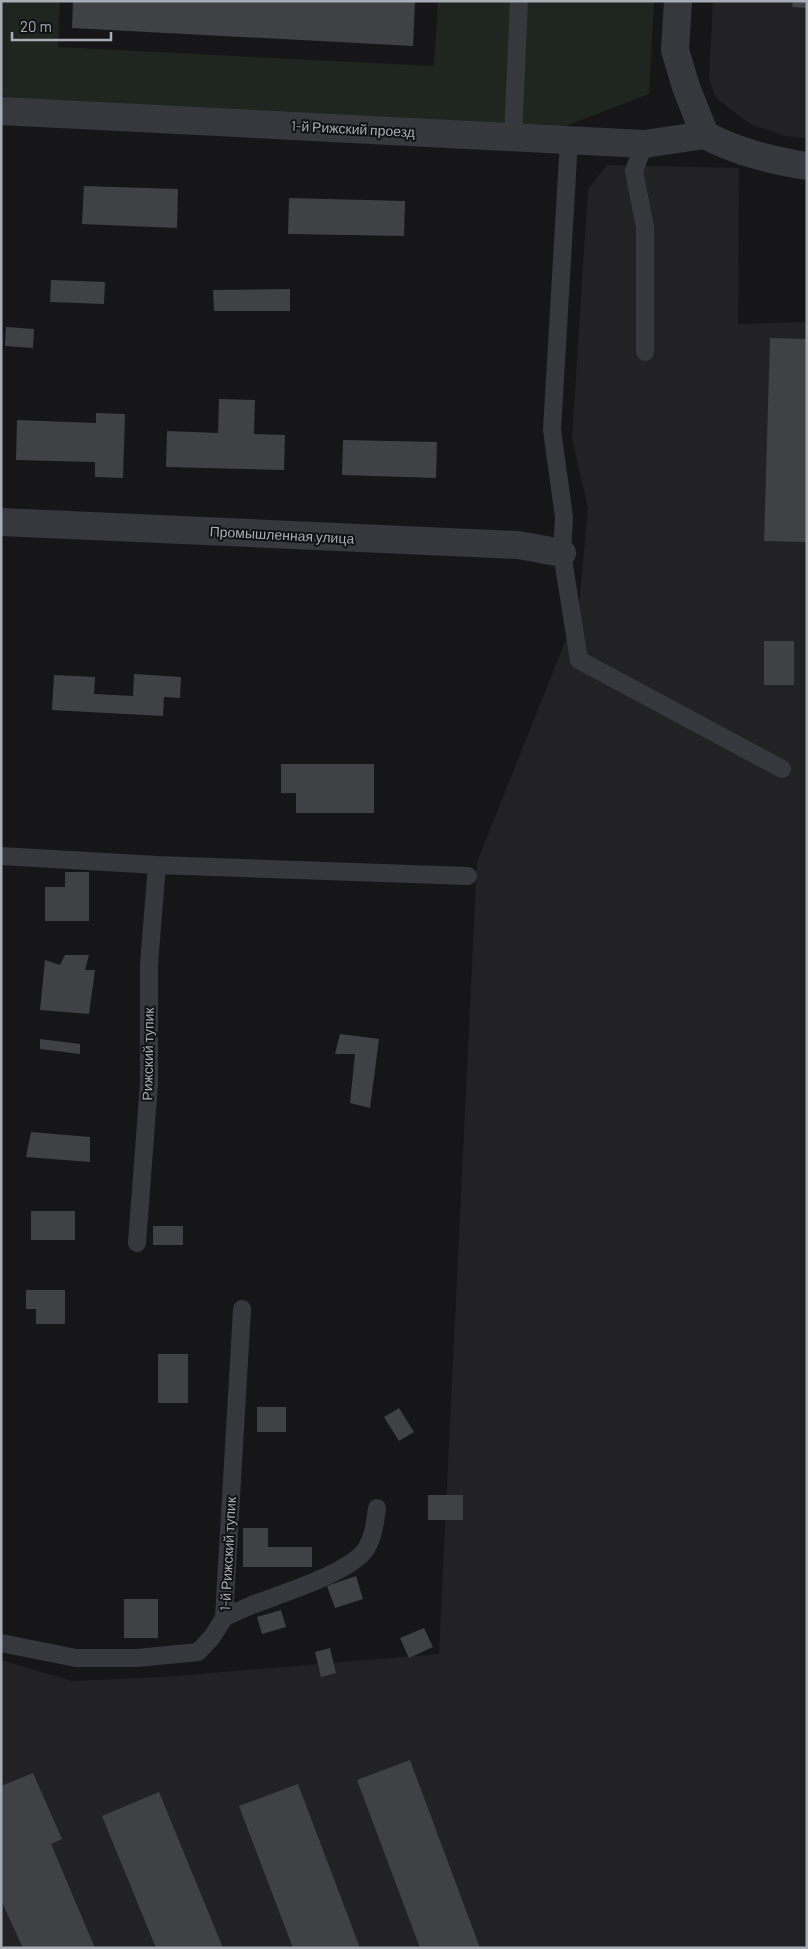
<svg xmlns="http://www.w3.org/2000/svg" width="808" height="1949" viewBox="0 0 808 1949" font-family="Barlow,sans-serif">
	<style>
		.built { fill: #222225 }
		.green { fill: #1e261f }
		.building { fill: #404145 }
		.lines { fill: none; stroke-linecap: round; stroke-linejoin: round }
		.service { stroke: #37383d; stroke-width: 18 }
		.minor { stroke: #37383d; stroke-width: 28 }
		.labels { text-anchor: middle; stroke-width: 4; stroke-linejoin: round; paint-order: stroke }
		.street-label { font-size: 14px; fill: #a8adb8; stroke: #111113 }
	</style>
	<rect width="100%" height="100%" fill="#161618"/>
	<path class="built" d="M713,1H807V138L785,136L750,124L716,98L709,79Z
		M607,165L739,168L738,324L807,322V1948H1V1660L72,1681L164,1677L439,1654L477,862L579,607L588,508L572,439L588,189Z"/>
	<path class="green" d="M2,1H60L58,47L434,66L438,1H654L649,94L550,132L7,100L1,92Z"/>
	<path class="building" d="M73,1H415L413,46L72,28Z
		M793,1H807V8L792,7Z
		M84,186L178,189L177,228L82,224Z
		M289,198L405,201L404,236L288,234Z
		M51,280L105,282L104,304L50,302Z
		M290,289V311H214L213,290Z
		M6,327L34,329L33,348L5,346Z
		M770,338L807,339V542L764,541Z
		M219,399L255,400L254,434L285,435L284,470L166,467L167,431L218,433Z
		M96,413L125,414L123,478L95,477V462L16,460L17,420L96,423Z
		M343,440L437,442L436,478L342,475Z
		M764,641H794V685H764Z
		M134,674L181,677L180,698L164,697L163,716L52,710L54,675L95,677L94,694L133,696Z
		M281,764H374V813H296V793H281Z
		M65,872H89V921H45V887H65Z
		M65,955H89L85,970H95L89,1014L40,1010L45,960L60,965Z
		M340,1034L379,1039L370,1108L350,1103L355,1054H335Z
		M40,1039L80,1044V1054L40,1049Z
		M31,1132L90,1137V1162L26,1157Z
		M31,1211H75V1240H31Z
		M153,1226H183V1245H153Z
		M26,1290H65V1324H36V1309H26Z
		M158,1354H188V1403H158Z
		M257,1407H286V1432H257Z
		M399,1408L414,1432L399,1441L384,1417Z
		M428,1495H463V1520H428Z
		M243,1528H268V1547H312V1567H243Z
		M356,1576L363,1599L335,1608L327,1586Z
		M124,1599H158V1638H124Z
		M281,1610L286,1627L262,1634L257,1617Z
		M424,1628L433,1647L409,1658L400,1638Z
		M330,1648L336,1673L321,1677L315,1652Z
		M410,1760L480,1948H420L357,1780Z
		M33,1773L62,1839L51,1844L95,1948H23L1,1900V1786Z
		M298,1784L360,1948H293L239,1806Z
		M159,1792L223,1948H156L102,1816Z"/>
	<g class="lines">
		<path class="service" d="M513,138L519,1
			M569,140L552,430L564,517L562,553L579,660L782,769
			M644,144L634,171L645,227V352
			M1,856L157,865L468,876
			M137,1243L149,1084V964L157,865
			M224,1618C233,1613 243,1609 252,1605C280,1594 350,1573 366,1549C374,1536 375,1522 377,1508
			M1,1643L76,1658H137L198,1652L212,1637L224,1618L242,1309"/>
		<path class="minor" d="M678,1L675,50L686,87L705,135
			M1,111L644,144L705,135
			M705,135C738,152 770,160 807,166
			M1,522L518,545L562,553"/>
	</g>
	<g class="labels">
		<g class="street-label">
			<text transform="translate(353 129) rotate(3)" y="5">1-й Рижский проезд</text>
			<text transform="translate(282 535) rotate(3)" y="5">Промышленная улица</text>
			<text transform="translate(148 1054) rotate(-89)" y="5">Рижский тупик</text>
			<text transform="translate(228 1554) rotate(-87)" y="5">1-й Рижский тупик</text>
		</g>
	</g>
	<rect width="808" height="1949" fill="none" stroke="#a8adb8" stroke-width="5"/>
	<path d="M12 32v8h99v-8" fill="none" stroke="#a8adb8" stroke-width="2.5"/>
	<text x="20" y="32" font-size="15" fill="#a8adb8" stroke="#111113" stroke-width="4" paint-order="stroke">20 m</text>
</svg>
